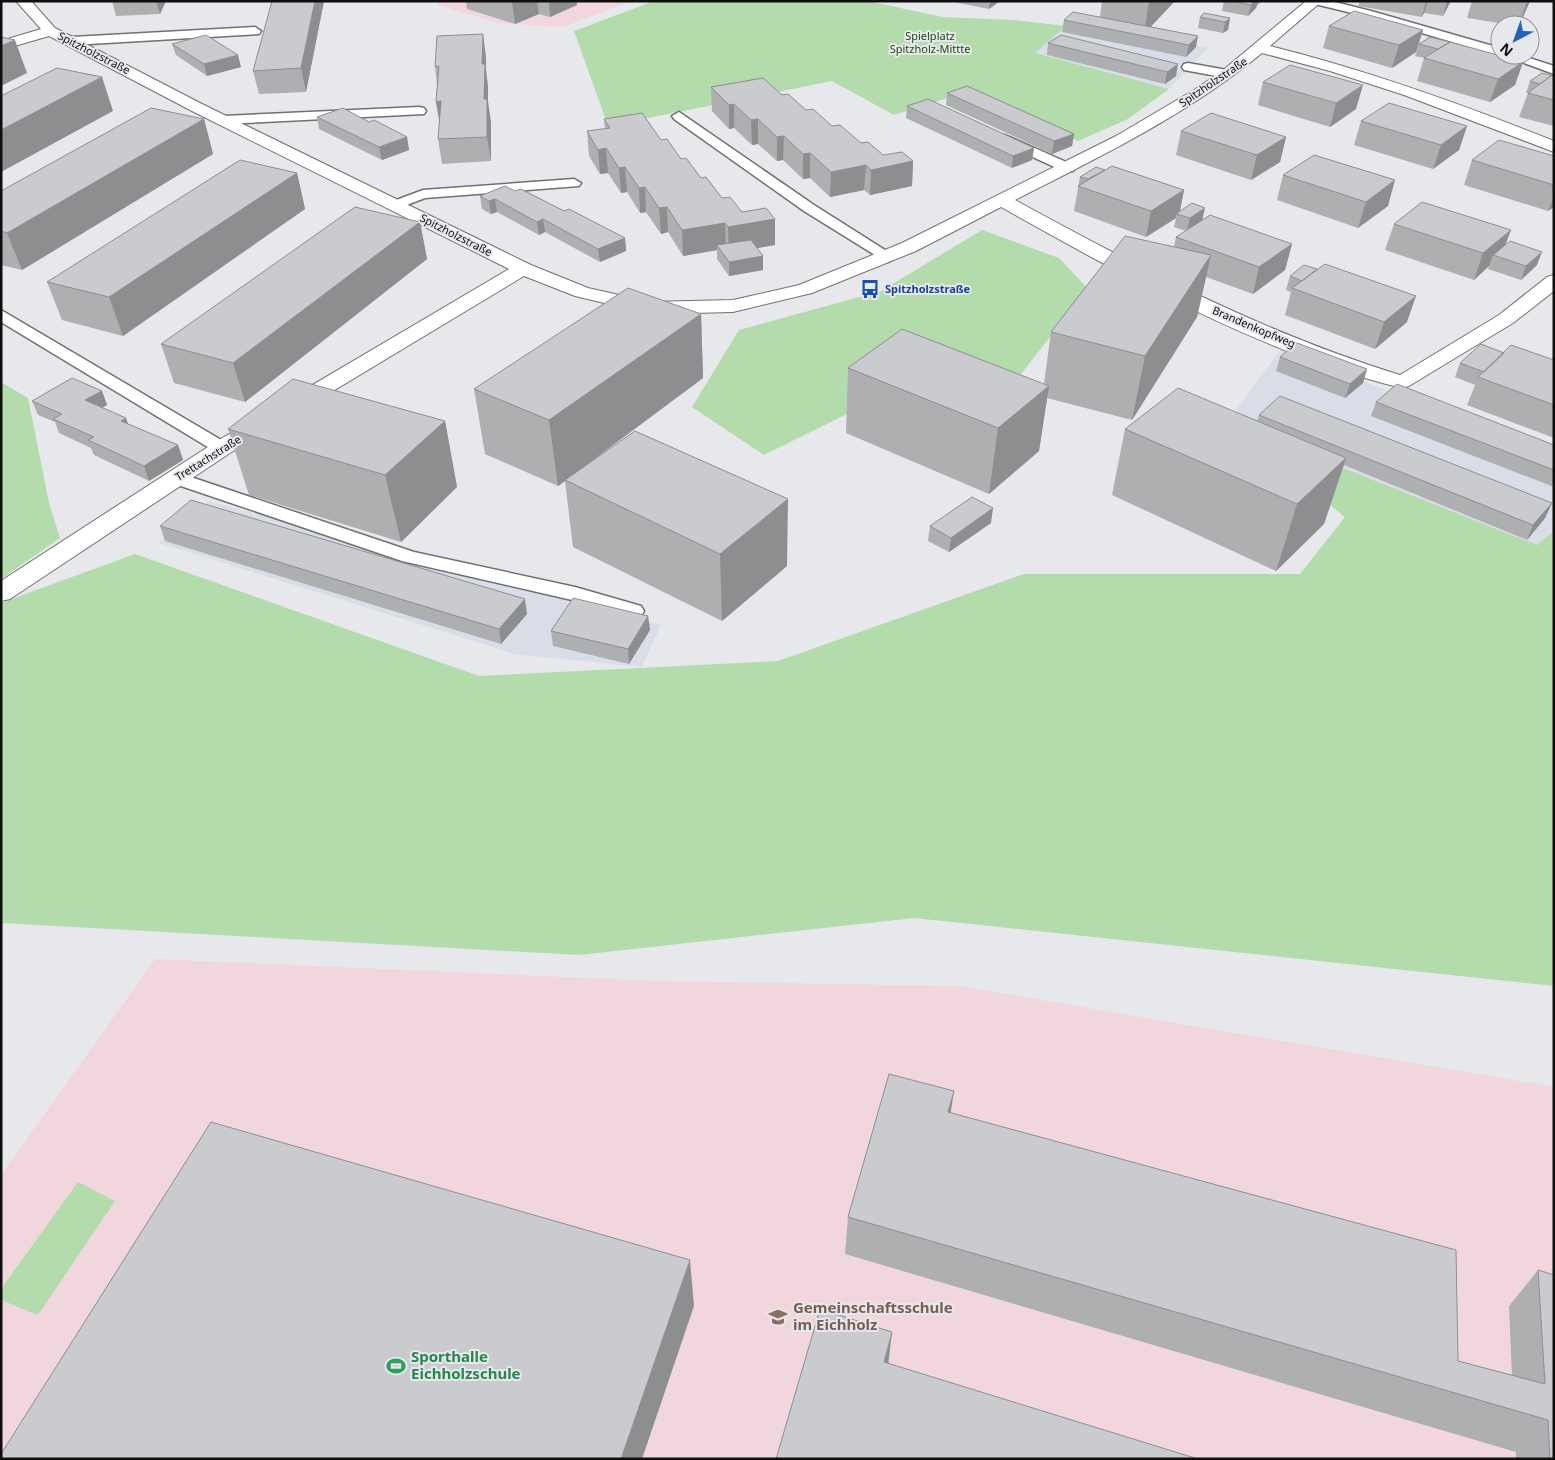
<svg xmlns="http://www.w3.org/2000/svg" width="1555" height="1460" viewBox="0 0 1555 1460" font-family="'Noto Sans',sans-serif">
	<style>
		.built { fill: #d9dde7 }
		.education { fill: #f1d7dd }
		.green { fill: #b3dbab }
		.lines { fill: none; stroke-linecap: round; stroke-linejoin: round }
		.lane-casing { stroke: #6f7072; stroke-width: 3 }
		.street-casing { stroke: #6f7072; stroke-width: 2 }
		.lane { fill: #fff; fill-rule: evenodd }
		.street { fill: #fff; fill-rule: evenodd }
		.wall { fill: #aeafb1 }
		.shaded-wall { fill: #8d8e90 }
		.building { fill: #cacbce; stroke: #8d8e90 }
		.labels { text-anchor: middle; stroke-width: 4; stroke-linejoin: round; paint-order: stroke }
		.far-park-label { font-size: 11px; fill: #1e4815; stroke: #e7e8eb }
		.far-street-label { font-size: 11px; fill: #0e0e0f; stroke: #e7e8eb }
		.far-transit-label { font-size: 11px; font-weight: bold; fill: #164399; stroke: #e7e8eb; text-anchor: start }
		.near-education-label { font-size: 15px; font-weight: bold; fill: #785e54; stroke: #e7e8eb; text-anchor: start }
		.near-leisure-label { font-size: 15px; font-weight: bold; fill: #27864d; stroke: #e7e8eb; text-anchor: start }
	</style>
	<rect width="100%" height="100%" fill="#e7e8eb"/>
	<path class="built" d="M1071,22L1208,48L1169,89L1034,53Z
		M1281,349L1554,456V531L1537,545L1227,422Z
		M209,501L661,625L642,667L515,654L159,543Z"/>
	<path class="education" d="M438,1H631L563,27L498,23L438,5Z
		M155,959L656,981L959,986L1554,1087V1459H1V1175Z"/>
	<path class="green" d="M654,1H868L942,17L1013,20L1066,26L1035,53L1169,89L1128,119L1078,141L967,92L894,115L832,81L608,126L574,31Z
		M982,230L1059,258L1088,289L1009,389L855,410L764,455L692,407L739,330L881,291Z
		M1,382L28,398L49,503L60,538L1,579Z
		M1227,422L1537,545L1554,531V986L914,918L579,955L1,923V603L135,554L479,676L778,661L1024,574H1300L1345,517Z
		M78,1182L115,1201L38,1315L1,1300V1289Z"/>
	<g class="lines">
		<g class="lane-casing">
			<path id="lane" d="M1310,1H1331L1371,11L1500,48V55H1520L1554,66V74L1502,55H1496L1368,17L1311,3Z
				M255,27L261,31L259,34L72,45L66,41L72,37Z
				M1188,63L1227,70L1233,74L1227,78L1184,70L1182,67L1184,64Z
				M419,107L424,108L426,111L424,114L224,124L217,120L224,116Z
				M679,112L814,205L896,257L888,262L883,260L804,211L674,119L672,116Z
				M1005,135L1073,165L1075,168L1073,171H1063L1000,142L998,139Z
				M574,179L581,183L579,186L425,198L396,209L389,205L391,202L423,190Z
				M1,310L228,444L231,448L228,452H216L1,322Z
				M176,472L414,552L575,587L641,606L644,611L641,616L634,618L572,600L402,561L169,482L167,478L169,474Z"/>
		</g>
		<g class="street-casing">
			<path id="street" d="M16,1H31L55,28L202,104L531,265L588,288L650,302L733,300L799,285L902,243L1116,136L1194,90L1222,71L1306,1H1322L1270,46C1367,70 1461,104 1554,141V152L1404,95L1330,71L1262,53C1187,115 1101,156 1015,200C1139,268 1264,333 1400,375L1499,315L1547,277L1554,275V291L1513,323L1409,386L1402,388C1260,353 1128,278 1001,207L916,251L812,293L733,312L650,314L575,296L524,276L230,453L10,599L1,601V581L214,443L509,269L190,110L49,36L1,50V41L41,29Z"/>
		</g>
		<use href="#lane" class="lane"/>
		<use href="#street" class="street"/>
	</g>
	<path class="wall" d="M112,1H166L160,14L116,16Z
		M324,1L306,92L259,94L253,71Z
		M466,1H576L577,5L550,17L539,14L515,24L467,9Z
		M954,1H1000L989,9L954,2Z
		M1102,1H1175L1150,27L1196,47L1186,57L1062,32L1064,20L1100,17Z
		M1224,1H1262L1258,5H1257L1256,8L1248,16L1222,11Z
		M1360,1H1451L1443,16L1424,13L1422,17L1358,6Z
		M1472,1H1530L1520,25H1512L1467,18Z
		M1200,17L1230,18L1228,30L1223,33L1198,28Z
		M1329,26L1423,30L1416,52L1392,68L1323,48Z
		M1061,35L1176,76L1165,84L1047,55L1048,43Z
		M172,44L241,67L207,76L176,55Z
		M1419,44L1523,62L1515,85L1490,102L1417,81L1424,58L1415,56Z
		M486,57V70L488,87V102L491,123V161L442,164L438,139L440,122L436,102L437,85L435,67Z
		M1554,76V126L1519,117L1528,93H1526L1530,81Z
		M1263,82L1356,109L1330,127L1258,105Z
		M711,87L782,95L832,126L883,155L913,161L912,186L870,195L864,190L830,197L810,178L803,179L783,160L777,161L758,144L752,145L734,128L729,129L712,111Z
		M947,93L1074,134L1072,146L1052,154L946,105Z
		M907,106L1034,148L1032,160L1012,168L906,118Z
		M317,117L407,137L409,150L382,160L319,129Z
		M204,119L213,154L22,270L1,265V191Z
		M604,119L661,140L722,198L742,212L775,219V245L757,248L763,256V270L729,276L717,259V250L683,256L668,232L661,234L646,212L640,213L627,192L621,193L608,173L600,174L589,156L587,131L605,129Z
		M1361,121L1467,126L1459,150L1433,169L1354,145Z
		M1181,131L1286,137L1280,162L1251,180L1176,155Z
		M1554,156V207L1548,211L1464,185L1472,160Z
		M1105,170L1184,190L1180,211L1202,220L1292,244L1285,270L1253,294L1206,277L1197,317L1132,420L1047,398L1039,451L989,494L846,433L848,368L1044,384L1051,332L1174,247L1176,237L1186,231L1174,227L1176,218L1146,237L1074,211L1080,177Z
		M297,173L305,209L123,336L62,320L47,282Z
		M1283,175L1388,206L1358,228L1277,200Z
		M515,191L564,211L625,238L626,251L600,262L545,232L539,235L497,212L491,214L482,209L480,196Z
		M420,222L427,259L245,402L174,383L161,344Z
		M1394,224L1511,230L1505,245L1537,265L1521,280L1488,269L1489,266L1474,280L1385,250Z
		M1317,269L1407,322L1375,349L1285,315L1291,292L1286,290L1290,276Z
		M701,314L703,378L589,463L787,566L722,621L573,547L565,481L558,486L485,454L474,389Z
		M1504,353L1554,360V438L1467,405L1475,385L1455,377L1460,363Z
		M1280,357L1367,369L1363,383L1345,398L1276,371Z
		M102,391L107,405L102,408L128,424L178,445L183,460L149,481L94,455L91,448L59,433L55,422L38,415L32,401Z
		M1376,402L1554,445V487L1371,416Z
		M1259,415L1552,503L1545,518L1527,540L1344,465L1324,524L1276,571L1112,495L1125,429L1257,421Z
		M445,421L457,487L401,542L249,495L228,429Z
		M991,523L949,552L928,541L930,526Z
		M160,526L527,614L501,644L165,541Z
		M648,616L650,630L629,664L553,646L551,631Z
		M951,1113L1458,1361L1512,1375L1509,1306L1538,1270L1554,1459H1516V1452L845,1254L848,1217Z"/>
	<path class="shaded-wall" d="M156,1H166L160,14Z
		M315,1H324L306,92L301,68Z
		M512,1H537L539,14L515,24Z
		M549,1H576L577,5L550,17Z
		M990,1H1000L989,9Z
		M1149,1H1175L1144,34Z
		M1254,1H1258L1256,8L1248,16L1251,5Z
		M1426,1H1428L1424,13L1422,17Z
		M1447,1H1451L1443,16Z
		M1527,1H1530L1519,25Z
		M1230,18L1228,30L1223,33L1225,22Z
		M1423,30L1416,52L1392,68L1399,45Z
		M483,34L486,57V70L488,87V102L491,123V161L487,137L482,64Z
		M1198,36L1196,47L1186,57L1189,45Z
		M15,40L27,73L1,86V46Z
		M238,55L241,67L207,76L204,64Z
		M1523,62L1515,85L1490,102L1498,79Z
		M1178,64L1176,76L1165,84L1167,72Z
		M102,77L113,111L1,172V130Z
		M1363,85L1356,109L1330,127L1336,103Z
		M441,101L440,126L436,102Z
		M734,104V128L729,129V105Z
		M204,119L213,154L22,270L7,233Z
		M758,119V144L752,145L751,120Z
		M1467,126L1459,150L1433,169L1441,145Z
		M1074,134L1072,146L1052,154L1054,141Z
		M784,136L783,160L777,161V137Z
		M407,137L409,150L382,160L379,147Z
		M1286,137L1280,162L1251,180L1257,155Z
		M606,148L608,173L600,174L598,150Z
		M1034,148L1032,160L1012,168L1013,156Z
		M810,153V178L803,179V154Z
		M913,161L912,186L870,195L871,170Z
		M866,165L864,190L830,197L831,172Z
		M625,167L627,192L621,193L619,168Z
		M297,173L305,209L123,336L109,297Z
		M1395,180L1388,206L1358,228L1366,202Z
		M645,187L646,212L640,213L639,188Z
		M1184,190L1179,215L1176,214V218L1146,237L1151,211Z
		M1554,197V207L1548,211Z
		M495,199L497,212L491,214L489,201Z
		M667,207L668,232L661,234L659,208Z
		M1205,208L1202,221L1187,231L1190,218Z
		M543,219L545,232L539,235L537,222Z
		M775,219V245L729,253L728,227Z
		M420,222L427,259L245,402L233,363Z
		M725,223L726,249L717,245V250L683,256L682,230Z
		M1511,230L1501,256L1493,255L1489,266L1474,280L1483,253Z
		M625,238L626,251L600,262L598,249Z
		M1292,244L1285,270L1253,294L1259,267Z
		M1542,252L1537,265L1521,280L1526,266Z
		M1211,255L1197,317L1132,420L1145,356Z
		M763,256V270L729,276V262Z
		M1416,296L1407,322L1375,349L1384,322Z
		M701,314L703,378L566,480H565V481L558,486L549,420Z
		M1367,369L1363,383L1345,398L1350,384Z
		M1049,386L1039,451L989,494L998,428Z
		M102,391L107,405L90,414L85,400Z
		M126,418L131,432L121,421Z
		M445,421L457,487L401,542L385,475Z
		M178,445L183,460L149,481L144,466Z
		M1346,458L1324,524L1276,571L1297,504Z
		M788,499L787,566L722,621L720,554Z
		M1552,503L1545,518L1527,540L1533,525Z
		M993,508L991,523L949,552L951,538Z
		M525,599L527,614L501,644L499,629Z
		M648,616L650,630L629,664L628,649Z
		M954,1091L948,1130V1112Z
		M690,1260L694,1306L642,1459H621Z
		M892,1332L888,1366L884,1362Z"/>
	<path class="building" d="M272,1H315L301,68L253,71Z
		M1232,1H1254L1251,5Z
		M1354,11L1423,30L1399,45L1329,26Z
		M1073,12L1198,36L1189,45L1064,20Z
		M1204,13L1230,18L1225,22L1200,17Z
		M483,34L482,64H485L484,99H487V137L438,139L441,101L436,102L439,66L435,67L437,36Z
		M206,35L238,55L204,64L172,44Z
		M1061,35L1178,64L1167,72L1048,43Z
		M1,37L15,40L1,46Z
		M1430,37L1450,42L1438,49L1419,44Z
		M1450,42L1523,62L1498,79L1424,58Z
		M1290,65L1363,85L1336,103L1263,82Z
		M57,68L102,77L1,130V96Z
		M1542,73L1554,76L1552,75L1540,84L1530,81Z
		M1552,75L1554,76V100L1528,93Z
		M763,78L782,95L788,94L806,110L813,109L832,126L840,125L861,143L868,142L883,155L902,152L913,161L871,170L866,165L831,172L810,153L803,154L784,136L777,137L758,119L751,120L734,104L729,105L711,87Z
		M967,86L1074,134L1054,141L947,93Z
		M928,99L1034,148L1013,156L907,106Z
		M1389,103L1467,126L1441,145L1361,121Z
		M151,108L204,119L7,233L1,231V191Z
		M343,108L369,122L374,120L407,137L379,147L317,117Z
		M642,113L661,140L667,139L681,159L686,158L701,178L706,177L722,198L730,197L742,212L766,208L775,219L728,227L725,223L682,230L667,207L659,208L645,187L639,188L625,167L619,168L606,148L598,150L587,131L610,128L604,119Z
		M1211,113L1286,137L1257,155L1181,131Z
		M1499,140L1554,156V185L1472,160Z
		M1314,155L1395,180L1366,202L1283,175Z
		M240,160L297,173L109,297L47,282Z
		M1112,166L1184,190L1151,211L1078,186Z
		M1096,167L1105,170L1088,179L1080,177Z
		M505,186L515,191L521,189L564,211L569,209L625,238L598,249L543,219L537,222L495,199L489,201L480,196Z
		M1422,202L1511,230L1483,253L1394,224Z
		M1192,203L1205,208L1190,218L1176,214Z
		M355,207L420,222L233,363L161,344Z
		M1210,215L1292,244L1259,267L1176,237Z
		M1125,236L1211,255L1145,356L1051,332Z
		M751,240L763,256L729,262L717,245Z
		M1510,241L1542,252L1526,266L1493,255Z
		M1325,264L1416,296L1384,322L1292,288Z
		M1304,265L1317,269L1302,281L1290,276Z
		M628,288L701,314L549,420L474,389Z
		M902,329L1049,386L998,428L848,368Z
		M1297,343L1367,369L1350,384L1280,357Z
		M1481,344L1504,353L1484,372L1460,363Z
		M1511,345L1554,360V405L1478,377Z
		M72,378L102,391L85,400L126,418L121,421L178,445L144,466L88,440L94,437L53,419L62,414L32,401Z
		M293,379L445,421L385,475L228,429Z
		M1397,384L1554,445V470L1376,402Z
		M1178,388L1346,458L1297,504L1125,429Z
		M1280,396L1552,503L1533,525L1259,415Z
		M635,431L788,499L720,554L565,480Z
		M972,497L993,508L951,538L930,526Z
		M191,500L525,599L499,629L160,526Z
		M573,598L648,616L628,649L551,631Z
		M889,1074L954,1091L948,1112L1456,1250L1458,1361L1545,1384L1538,1270L1554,1275V1459H1550L1548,1420L848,1217Z
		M211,1122L690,1260L621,1459H1V1454Z
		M820,1309L892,1332L884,1362L1198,1459H776Z"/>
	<defs>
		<g id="bus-bare" transform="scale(1.5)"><path d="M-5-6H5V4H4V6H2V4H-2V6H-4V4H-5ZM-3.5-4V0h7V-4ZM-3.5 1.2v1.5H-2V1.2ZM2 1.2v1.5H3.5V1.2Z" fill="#1a4fb4" stroke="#e7e8eb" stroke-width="2.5" paint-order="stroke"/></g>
		<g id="school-bare" transform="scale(1.5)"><path d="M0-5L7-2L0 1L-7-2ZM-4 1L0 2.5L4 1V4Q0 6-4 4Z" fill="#8d6e63" stroke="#e7e8eb" stroke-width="2.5" paint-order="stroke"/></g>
		<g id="stadium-bare" transform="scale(1.5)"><path d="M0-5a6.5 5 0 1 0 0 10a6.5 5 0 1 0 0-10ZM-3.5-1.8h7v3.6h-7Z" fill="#2e9e5b" stroke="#e7e8eb" stroke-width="2.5" paint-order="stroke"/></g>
	</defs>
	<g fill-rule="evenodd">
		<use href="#bus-bare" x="870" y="289"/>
		<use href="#school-bare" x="778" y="1317"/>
		<use href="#stadium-bare" x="396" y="1366"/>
	</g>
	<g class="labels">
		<g class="far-park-label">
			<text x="930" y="40">Spielplatz<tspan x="930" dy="13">Spitzholz-Mittte</tspan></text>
		</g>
		<g class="far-street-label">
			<text transform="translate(94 53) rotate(27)" y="4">Spitzholzstraße</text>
			<text transform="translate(1213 82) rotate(-34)" y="4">Spitzholzstraße</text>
			<text transform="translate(456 235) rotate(27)" y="4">Spitzholzstraße</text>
			<text transform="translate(1254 327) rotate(23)" y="4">Brandenkopfweg</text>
			<text transform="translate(208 458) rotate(-32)" y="4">Trettachstraße</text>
		</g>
		<g class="far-transit-label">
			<text x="885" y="293">Spitzholzstraße</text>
		</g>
		<g class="near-education-label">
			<text x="793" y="1313">Gemeinschaftsschule<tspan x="793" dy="17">im Eichholz</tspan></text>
		</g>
		<g class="near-leisure-label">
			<text x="411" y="1362">Sporthalle<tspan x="411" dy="17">Eichholzschule</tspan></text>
		</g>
	</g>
	<rect width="1555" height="1460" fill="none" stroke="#0e0e0f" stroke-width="5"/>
	<g transform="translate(1515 40) rotate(221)"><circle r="24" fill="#e7e8eb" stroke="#909193"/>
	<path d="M0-4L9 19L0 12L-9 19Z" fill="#2362b4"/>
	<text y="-8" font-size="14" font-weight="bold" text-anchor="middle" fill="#0e0e0f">N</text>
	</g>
</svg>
